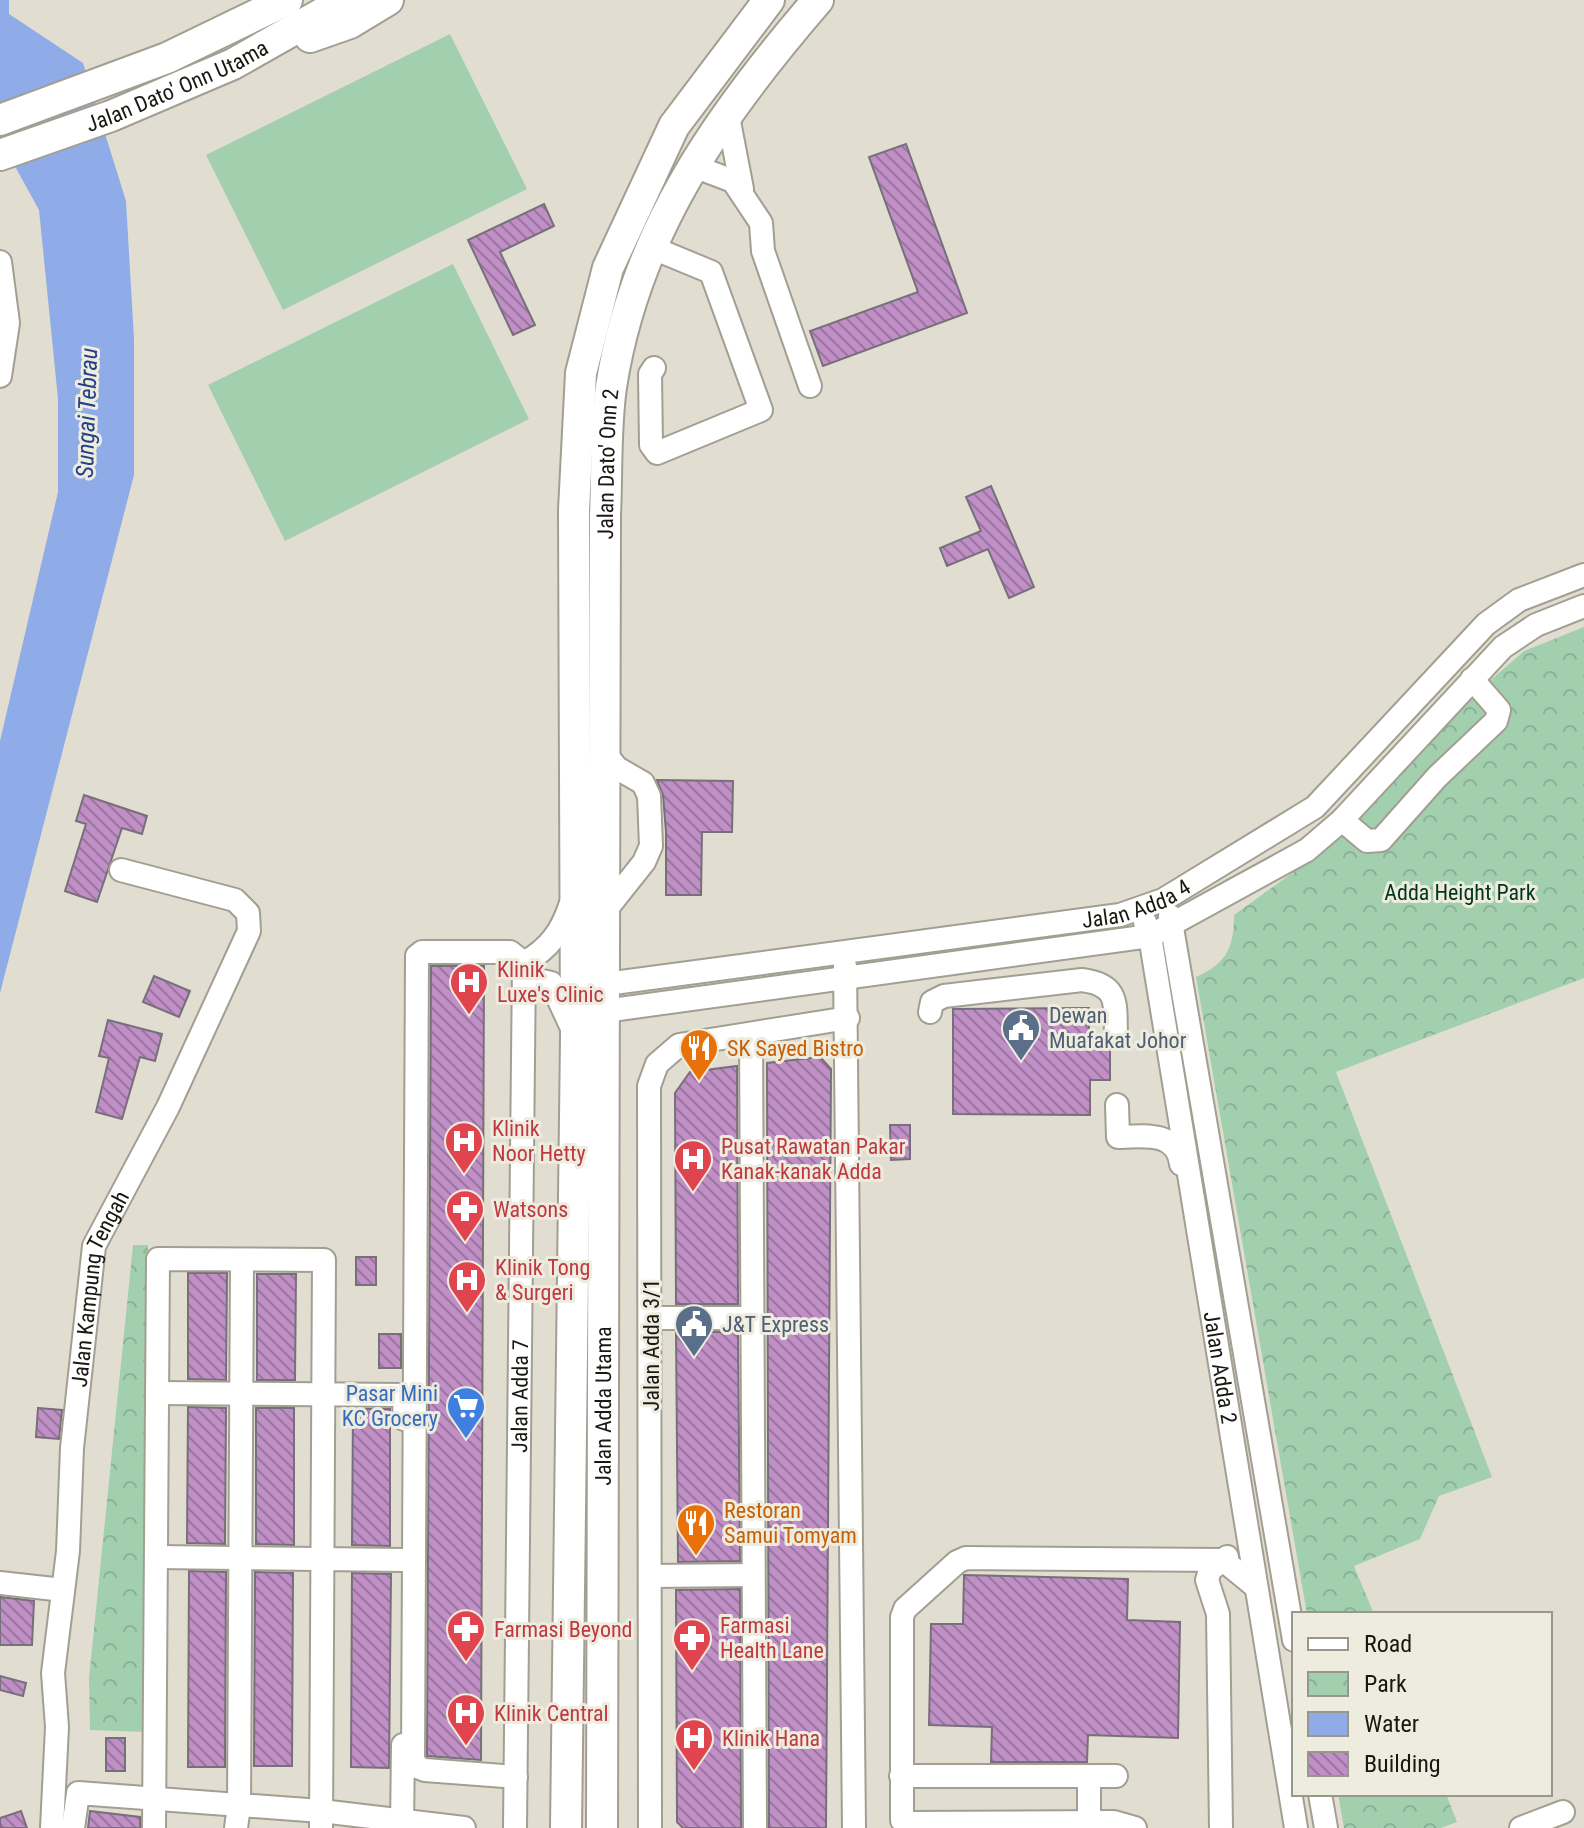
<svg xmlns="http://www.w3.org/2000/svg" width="1584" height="1828" viewBox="0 0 1584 1828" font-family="'Roboto Condensed',sans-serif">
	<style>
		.green { fill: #a2d0af }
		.park { fill: url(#park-crowns) }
		.water { fill: #8face8 }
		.building { fill: url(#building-back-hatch); stroke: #776f79; stroke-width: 2 }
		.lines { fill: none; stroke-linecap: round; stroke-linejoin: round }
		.minor-casing { stroke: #a29f92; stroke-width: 26 }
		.major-casing { stroke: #a29f92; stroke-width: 34 }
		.minor { stroke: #fff; stroke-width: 22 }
		.major { stroke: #fff; stroke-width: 30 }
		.labels { text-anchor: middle; stroke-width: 6; stroke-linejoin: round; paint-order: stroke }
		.street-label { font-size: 22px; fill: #181712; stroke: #eeecde }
		.park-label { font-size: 22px; fill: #01361a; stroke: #eeecde }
		.health-label { font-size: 22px; fill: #be3a42; stroke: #eeecde; text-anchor: start }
		.service-label { font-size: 22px; fill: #4e5e75; stroke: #eeecde; text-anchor: start }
		.food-label { font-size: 22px; fill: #c56008; stroke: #eeecde; text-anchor: start }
		.shop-label { font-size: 22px; fill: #366cbe; stroke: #eeecde; text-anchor: end }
		.water-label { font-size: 24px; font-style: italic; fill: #234188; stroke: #eeecde }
	</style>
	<defs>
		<pattern id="park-crowns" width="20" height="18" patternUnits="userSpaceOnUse" patternTransform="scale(2)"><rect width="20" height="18" fill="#a2d0af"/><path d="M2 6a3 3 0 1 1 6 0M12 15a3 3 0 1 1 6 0" fill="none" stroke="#8bb296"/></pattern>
		<pattern id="building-back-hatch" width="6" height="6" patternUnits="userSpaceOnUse" patternTransform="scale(2)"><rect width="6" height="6" fill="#bf8fc5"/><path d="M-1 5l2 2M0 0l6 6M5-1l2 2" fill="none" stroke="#9a749f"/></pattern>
	</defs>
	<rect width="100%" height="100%" fill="#e1ded1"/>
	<path class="green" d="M450,34L527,189L283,310L206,155Z
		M453,264L529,419L285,541L208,385Z"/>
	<path class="park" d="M1584,627V978L1336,1072L1492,1477L1439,1496L1420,1539L1354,1566L1374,1614H1307L1196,977C1226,964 1234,948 1234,915L1345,835L1478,691L1524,651Z
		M133,1245H148L145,1732L90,1730L89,1678Z
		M1338,1794H1446L1457,1822L1441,1828H1344Z"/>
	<path class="water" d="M0,0H9V14L83,63L126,201L134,339V475L0,993V741L58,492V399L39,210L0,139Z"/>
	<path class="building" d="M906,144L967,313L823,366L810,331L918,292L869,157Z
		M544,204L554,226L500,252L535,325L513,335L468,240Z
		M991,486L1034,587L1009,598L988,549L947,566L940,548L981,531L966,497Z
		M657,780L733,781L732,832H702L701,895H666V832L663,795Z
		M84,795L147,816L142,834L122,828L97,902L65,891L86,824L76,821Z
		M431,966H484L481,1760L427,1756Z
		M154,976L190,991L179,1017L143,1002Z
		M1089,1008V1044H1104L1110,1049V1080H1090V1115L953,1114V1009Z
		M108,1020L162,1034L155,1061L140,1057L122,1119L96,1112L109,1058L99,1056Z
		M820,1057L831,1069L826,1828H769L767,1063Z
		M737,1066L738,1304H676L675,1093L690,1072Z
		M890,1125H910V1159L891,1160Z
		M356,1257H376V1285H356Z
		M188,1273H227L226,1380L188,1379Z
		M257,1274H296L295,1380H257Z
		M676,1332H738L740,1561L678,1562Z
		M379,1334H401V1368H379Z
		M188,1407L226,1408L225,1544L187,1543Z
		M38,1408L62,1410L59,1439L36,1437Z
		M256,1408H294V1545L256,1544Z
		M353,1409H390V1546L352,1545Z
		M189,1571L226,1572L225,1767H188Z
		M255,1572L293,1573L292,1766H254Z
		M352,1573L391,1574L389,1768L351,1767Z
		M964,1575L1128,1579L1127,1620L1180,1622L1178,1738L1088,1735L1087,1762H991L992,1727L929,1725L931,1624H963Z
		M740,1589L741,1828H683L677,1822L676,1590Z
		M0,1597L34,1601L32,1645H0Z
		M0,1676L26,1683L23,1696L0,1690Z
		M106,1738H125V1771H106Z
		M21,1811L27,1828H0V1818Z
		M90,1811L140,1817V1828H88Z"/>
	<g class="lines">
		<g class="minor-casing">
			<g id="minor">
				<path d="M727,111L742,189"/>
				<path d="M691,165L733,181L761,223L763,251L810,386"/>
				<path d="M653,248L711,272L761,410L657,453L651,445L650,374L654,368"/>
				<path d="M0,262L8,323L0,376"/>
				<path d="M1342,820L1367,841L1381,840L1437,777L1496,721L1499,710L1472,679"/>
				<path d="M605,911L644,862L651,846L649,796L643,783L617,768L605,753"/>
				<path d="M1170,916L1294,1640"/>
				<path id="s1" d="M1145,922L1150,936L1296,1828"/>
				<path d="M524,963C550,948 562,931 571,903"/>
				<path d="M845,966L854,1828"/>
				<path d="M524,977L551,983L571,1026"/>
				<path id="s2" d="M591,986L1120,915L1163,900L1315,807L1486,624L1519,600L1584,575"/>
				<path d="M930,1012L932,1002L944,996L1082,980C1120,985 1115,1004 1116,1036"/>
				<path d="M590,1013L1150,936L1307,850L1342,820L1503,647L1536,625L1584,606"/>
				<path d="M751,1034L755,1828"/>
				<path d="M1117,1105L1118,1137C1144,1136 1177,1131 1181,1164"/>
				<path d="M652,1318H754"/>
				<path d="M157,1393L405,1395L404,1419"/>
				<path d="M157,1557L404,1560"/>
				<path d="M650,1576L753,1575"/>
				<path d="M0,1583L63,1590"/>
				<path d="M901,1776H1116"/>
				<path d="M516,1777L425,1770L417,1767L413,1759L417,956L422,952H510L524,963"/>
				<path d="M1089,1777V1823"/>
				<path d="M1320,1794L1326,1828"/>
				<path id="s3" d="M52,1828L57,1727L53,1673L68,1551L72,1448L94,1246L168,1107L249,931L248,913L235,900L121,870"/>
				<path d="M73,1828L78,1793L321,1811L464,1828"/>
				<path d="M154,1828L158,1259L324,1260L321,1828"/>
				<path d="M236,1828L239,1806L242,1260"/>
				<path d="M402,1828L403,1745"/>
				<path id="s4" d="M515,1828L524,963"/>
				<path d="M650,1828L649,1086L657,1064L679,1045L848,1018"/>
				<path d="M1135,1828L1114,1822L909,1823L902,1820V1617L905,1609L957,1562L966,1558L1223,1560L1256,1587"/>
				<path d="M1221,1828L1218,1614L1207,1580L1210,1570L1227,1557"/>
				<path d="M1521,1828L1563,1812"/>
			</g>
		</g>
		<g class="major-casing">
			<g id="major">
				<path d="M310,37L350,23L388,0"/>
				<path d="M0,120L167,58L287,0"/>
				<path id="s5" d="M0,155L111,116L233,64L346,0"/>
				<path d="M566,1828L576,1038L574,510L581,373L608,268L674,126L769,0"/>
				<path id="s6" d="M602,1828L605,515C607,473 605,429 611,387C635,232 718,116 818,0"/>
			</g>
		</g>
		<use href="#minor" class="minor"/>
		<use href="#major" class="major"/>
	</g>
	<defs>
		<g id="hospital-pin" transform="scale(2)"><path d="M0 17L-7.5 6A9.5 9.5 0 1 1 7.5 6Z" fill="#e0444e" stroke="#eeecde"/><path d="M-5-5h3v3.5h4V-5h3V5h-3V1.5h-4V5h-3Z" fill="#fff"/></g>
		<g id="civic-pin" transform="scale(2)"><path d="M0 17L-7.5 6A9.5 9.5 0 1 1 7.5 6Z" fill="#5c6f8a" stroke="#eeecde"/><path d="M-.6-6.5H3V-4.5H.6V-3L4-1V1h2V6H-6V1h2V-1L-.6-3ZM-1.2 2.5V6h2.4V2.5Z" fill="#fff"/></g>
		<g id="restaurant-pin" transform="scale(2)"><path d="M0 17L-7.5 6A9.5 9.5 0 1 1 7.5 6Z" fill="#e8710a" stroke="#eeecde"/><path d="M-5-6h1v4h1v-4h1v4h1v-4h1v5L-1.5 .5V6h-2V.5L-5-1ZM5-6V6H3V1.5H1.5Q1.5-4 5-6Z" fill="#fff"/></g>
		<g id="pharmacy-pin" transform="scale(2)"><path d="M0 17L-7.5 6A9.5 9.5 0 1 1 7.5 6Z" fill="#e0444e" stroke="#eeecde"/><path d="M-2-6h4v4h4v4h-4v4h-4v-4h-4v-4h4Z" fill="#fff"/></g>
		<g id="supermarket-pin" transform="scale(2)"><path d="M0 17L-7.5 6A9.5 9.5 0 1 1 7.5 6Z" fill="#3f7fe0" stroke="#eeecde"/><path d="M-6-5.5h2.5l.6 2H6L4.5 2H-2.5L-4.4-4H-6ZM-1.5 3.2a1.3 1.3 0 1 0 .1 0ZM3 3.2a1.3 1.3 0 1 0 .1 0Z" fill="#fff"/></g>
	</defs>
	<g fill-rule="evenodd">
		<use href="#hospital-pin" x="469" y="982"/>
		<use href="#civic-pin" x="1021" y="1028"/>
		<use href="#restaurant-pin" x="699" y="1048"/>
		<use href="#hospital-pin" x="464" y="1141"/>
		<use href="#hospital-pin" x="693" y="1159"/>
		<use href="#pharmacy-pin" x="465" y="1209"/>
		<use href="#hospital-pin" x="467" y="1280"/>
		<use href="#civic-pin" x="694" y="1324"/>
		<use href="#supermarket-pin" x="466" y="1406"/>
		<use href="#restaurant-pin" x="696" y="1523"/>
		<use href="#pharmacy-pin" x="466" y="1629"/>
		<use href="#pharmacy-pin" x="692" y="1638"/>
		<use href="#hospital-pin" x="466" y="1713"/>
		<use href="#hospital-pin" x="694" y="1738"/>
	</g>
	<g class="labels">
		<g class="street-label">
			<text dy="8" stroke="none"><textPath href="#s5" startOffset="190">Jalan Dato' Onn Utama</textPath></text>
			<text dy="8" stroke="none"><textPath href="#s6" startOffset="1364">Jalan Dato' Onn 2</textPath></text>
			<text dy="8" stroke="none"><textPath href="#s2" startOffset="552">Jalan Adda 4</textPath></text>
			<text dy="8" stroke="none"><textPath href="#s3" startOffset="544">Jalan Kampung Tengah</textPath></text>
			<text transform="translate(651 1345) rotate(-90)" y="8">Jalan Adda 3/1</text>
			<text dy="8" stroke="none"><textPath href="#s1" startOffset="452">Jalan Adda 2</textPath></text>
			<text dy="8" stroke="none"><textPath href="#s4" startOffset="432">Jalan Adda 7</textPath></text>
			<text dy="8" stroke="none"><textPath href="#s6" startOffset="422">Jalan Adda Utama</textPath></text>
		</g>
		<g class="park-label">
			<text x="1460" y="900">Adda Height Park</text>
		</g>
		<g class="health-label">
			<text x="497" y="977">Klinik<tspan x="497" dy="25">Luxe's Clinic</tspan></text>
			<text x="492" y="1136">Klinik<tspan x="492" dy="25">Noor Hetty</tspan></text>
			<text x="721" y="1154">Pusat Rawatan Pakar<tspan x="721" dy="25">Kanak-kanak Adda</tspan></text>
			<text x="493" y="1217">Watsons</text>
			<text x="495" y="1275">Klinik Tong<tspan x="495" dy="25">&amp; Surgeri</tspan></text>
			<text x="720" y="1633">Farmasi<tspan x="720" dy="25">Health Lane</tspan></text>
			<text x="494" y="1637">Farmasi Beyond</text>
			<text x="494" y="1721">Klinik Central</text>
			<text x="722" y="1746">Klinik Hana</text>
		</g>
		<g class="service-label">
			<text x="1049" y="1023">Dewan<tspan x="1049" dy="25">Muafakat Johor</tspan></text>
			<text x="722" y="1332">J&amp;T Express</text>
		</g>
		<g class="food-label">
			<text x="727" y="1056">SK Sayed Bistro</text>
			<text x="724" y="1518">Restoran<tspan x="724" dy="25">Samui Tomyam</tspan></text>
		</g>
		<g class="shop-label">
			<text x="438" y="1401">Pasar Mini<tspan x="438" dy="25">KC Grocery</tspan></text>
		</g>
		<g class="water-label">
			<text transform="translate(87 413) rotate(-88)" y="8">Sungai Tebrau</text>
		</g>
	</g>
	<rect x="1292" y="1612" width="260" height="184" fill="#eeecde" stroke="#98978c" stroke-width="2"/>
	<rect x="1308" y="1638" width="40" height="12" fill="#ffffff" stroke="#98978c" stroke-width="2"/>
	<text x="1364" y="1652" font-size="24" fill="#181712">Road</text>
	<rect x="1308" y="1672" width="40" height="24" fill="url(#park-crowns)" stroke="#98978c" stroke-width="2"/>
	<text x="1364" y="1692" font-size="24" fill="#181712">Park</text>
	<rect x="1308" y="1712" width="40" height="24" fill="#8face8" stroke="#98978c" stroke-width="2"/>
	<text x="1364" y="1732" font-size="24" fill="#181712">Water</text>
	<rect x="1308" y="1752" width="40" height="24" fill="url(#building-back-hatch)" stroke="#98978c" stroke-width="2"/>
	<text x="1364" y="1772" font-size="24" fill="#181712">Building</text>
</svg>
